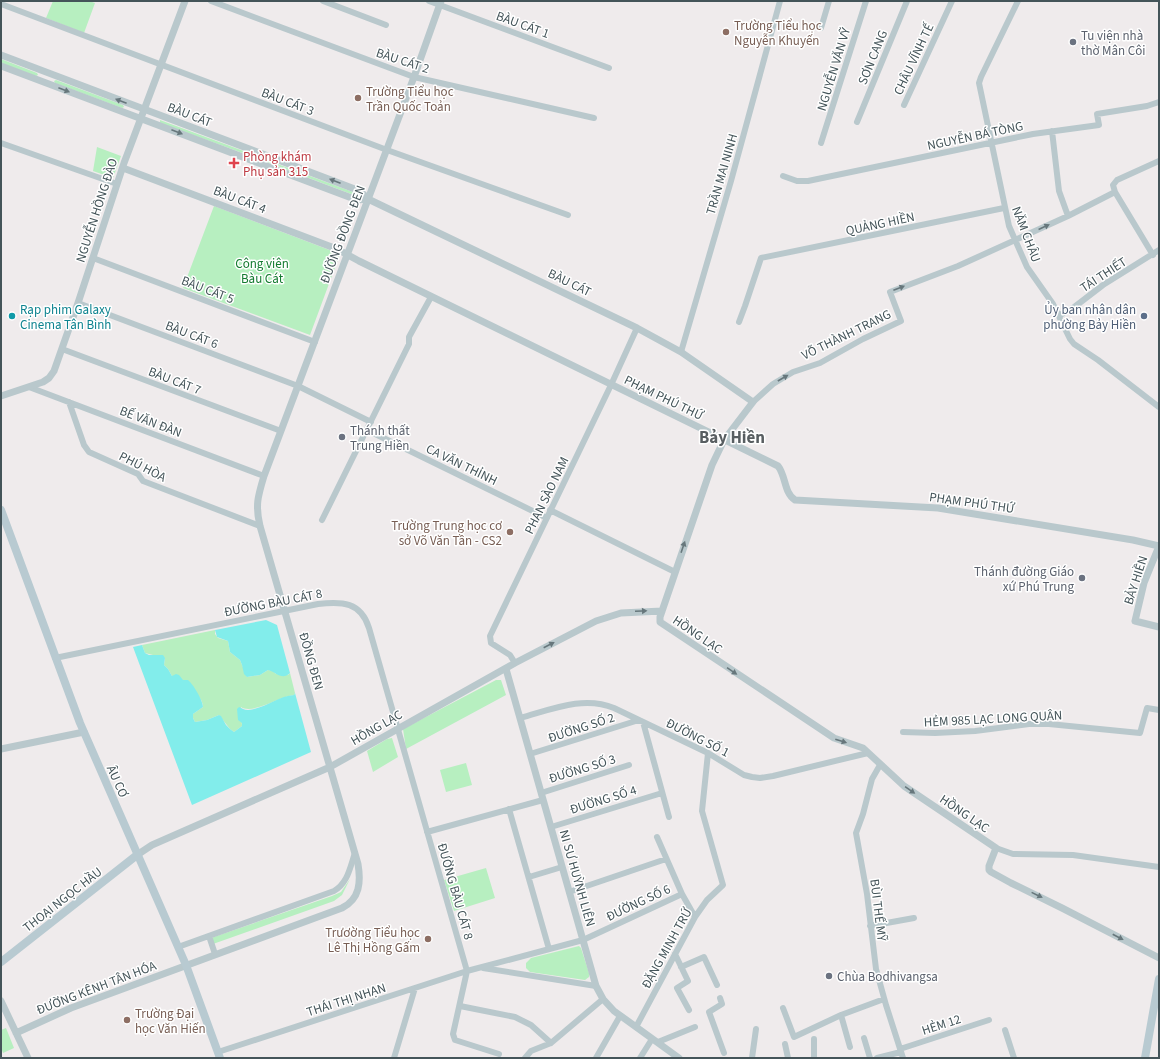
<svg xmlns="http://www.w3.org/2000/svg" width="1160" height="1059" viewBox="0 0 1160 1059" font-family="'Source Sans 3',sans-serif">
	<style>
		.green { fill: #b7efc0 }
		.water { fill: #82edeb }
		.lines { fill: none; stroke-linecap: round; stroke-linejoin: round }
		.minor { stroke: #b9c8cc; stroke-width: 6 }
		.tertiary { stroke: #b9c8cc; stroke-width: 7 }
		.secondary { stroke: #b8cad1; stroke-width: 8 }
		.oneway { fill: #67777c }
		.education-dot { fill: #8d6e63; stroke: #fff; stroke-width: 1.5 }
		.worship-dot { fill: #6b7280; stroke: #fff; stroke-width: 1.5 }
		.health-dot { fill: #e0444e; stroke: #fff; stroke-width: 1.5 }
		.culture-dot { fill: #0f9aa8; stroke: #fff; stroke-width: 1.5 }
		.service-dot { fill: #5c6f8a; stroke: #fff; stroke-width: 1.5 }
		.labels { text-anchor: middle; stroke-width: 3; stroke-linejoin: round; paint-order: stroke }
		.street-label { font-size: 13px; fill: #445459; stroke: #fff }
		.education-label { font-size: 13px; fill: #785e54; stroke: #fff; text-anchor: start }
		.worship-label { font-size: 13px; fill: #5b616d; stroke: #fff; text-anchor: start }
		.health-label { font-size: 13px; fill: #be3a42; stroke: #fff; text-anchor: start }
		.park-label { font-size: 13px; fill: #147b30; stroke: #fff }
		.culture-label { font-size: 13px; fill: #0d838f; stroke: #fff; text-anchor: start }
		.service-label { font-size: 13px; fill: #4e5e75; stroke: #fff; text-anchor: end }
		.district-label { font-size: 17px; font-weight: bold; fill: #585e61; stroke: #fff }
	</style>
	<rect width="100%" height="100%" fill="#efebec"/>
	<path class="green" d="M53,1H89L95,3L84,33L46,18Z
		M1,59L37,73L38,75L36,76L1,63Z
		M56,80L123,105L124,107L122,108L55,83L54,81Z
		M160,120L249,153V154L248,155L160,123Z
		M97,147L121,156L113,178L93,171Z
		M264,159L353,192V193L351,194L264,161Z
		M214,206L340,254L310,335L183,288Z
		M215,630V634L218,638L228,641L230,652L240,660L247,677L260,675L268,670L273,671L276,674L288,675L290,673L295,693L294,695C280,696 253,715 241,707L242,726L234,732L230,729L219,715L207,720L195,722L193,718V714L203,707C203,698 193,691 190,683L172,676L168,669L164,665L165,658L145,653L142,645Z
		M496,680H501L506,695L406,749L403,729Z
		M392,738L398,757L373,772L367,751L387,739Z
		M466,763L472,785L446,792L440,770Z
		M486,868L495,898L454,911L444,880Z
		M350,879L342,895L334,901L213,944L211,938L332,896L341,892Z
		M579,946L581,948L589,973V977L585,980L530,972L526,968V963L531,958Z
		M6,1028L14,1048L3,1053L1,1048V1030Z"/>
	<path class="water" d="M266,620L277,625L290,673C282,681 276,672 268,670L260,675L247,677L244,674L242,665L240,660L230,652L228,641L217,637L215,630Z
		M142,645L145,653L149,655H163L165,658L164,665L168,669L172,676L176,674L179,675L183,680H188C193,684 203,700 203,707L193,714V718L195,722L207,720L219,715L221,716L226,725L230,729L234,732L242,726V723L238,720L237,709L239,707C242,708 244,710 248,710C264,709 278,696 294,695L295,693L311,752L192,805L133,647Z"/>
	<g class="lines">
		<path class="minor" d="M211,1L414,77L594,118
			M323,1L386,25
			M429,1L609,68
			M1018,1L981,77L979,83L1009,226L1027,267L1053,304L1070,339L1074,344L1098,360L1159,407
			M1,4L387,150L568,215
			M821,28L829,1
			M904,105L952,1
			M857,122L907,1
			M1052,131L1059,191L1068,216
			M1,143L117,184
			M821,143L866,1
			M783,176L797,181H808L1033,134L1099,125L1097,114L1147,106L1159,102
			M1115,192L1153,255
			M93,258L315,342
			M78,303L298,386L371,422
			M1060,315L1073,308L1103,285L1159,250
			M739,322L745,306L761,258L1004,208
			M62,349L281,431
			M681,352L731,181L780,1
			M29,387L264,476
			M69,402L84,445L89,452L138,474L143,481L260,526
			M753,402L773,384L793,372L820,363L863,339L901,321L890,292L958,266L1068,216L1115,192L1113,185L1117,180L1159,161
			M367,430L547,518
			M550,510L675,572
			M322,520L409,344V337L431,297
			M55,658L318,604C342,601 361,602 369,628L467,971L453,1034L455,1040L499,1054
			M515,663L510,655L491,643L490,636L611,385L637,328
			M520,718C550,710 583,695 614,708L708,753L744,775L752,777L760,778L773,776L868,753
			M643,722L669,817
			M903,732L935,733L975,731L1029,724H1049L1140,733L1147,708L1159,710
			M530,754L639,720
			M880,765L872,779L863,814L856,833L867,894L876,969L886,1005L903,1058
			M541,793L629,765
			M509,809L549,949
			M551,827L662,793
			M427,832L543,800
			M657,837L682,894L695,917
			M996,848L1013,854L1073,855L1159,867
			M529,877L562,867
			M569,892L666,859
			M870,926L914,918
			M209,936L215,954
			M178,947L334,891C348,883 350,867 355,853
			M675,954L688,981L677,988L689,1010
			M681,967L704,957L717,985
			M483,968L596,986
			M720,998L722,1004L709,1012L724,1053
			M460,1006L515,1017L531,1025L551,1043
			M783,1008L794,1037L841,1015L884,999
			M841,1015L850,1047
			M636,1027L695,917L707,900L723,885L702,811L708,753
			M1005,1030L1014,1058
			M864,1038L870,1058
			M814,1039V1058
			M658,1042L695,1027
			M785,1044L788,1058
			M900,1049L989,1020
			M218,1052L467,971L583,940L682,894
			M394,1058L415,988
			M525,1058L531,1051L551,1043L603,999
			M596,1058L620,1016
			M640,1058L652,1039
			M752,1058L756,1029
			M877,1058L901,1052"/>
		<path class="tertiary" d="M1,55L360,191L368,199L637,328L681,352L753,402L724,440L712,465L660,617V622L834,738L863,748L904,786L996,848L989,866V870L991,872L1011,883L1062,908L1159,958
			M1,66L357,200L368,199
			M123,168L337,249L359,261L778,466C786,476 784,493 795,500L938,508L1133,540L1159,546
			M1,396L43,382L49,378L54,371L78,303L124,163L185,1
			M1159,546L1144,583L1135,621L1159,627
			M506,669L596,986L603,999L614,1011L679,1058
			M1,749L84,732
			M137,855L152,845L330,767L515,663L596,621L621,613L662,611
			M1,1001L28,1058
			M16,1033L71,1008L342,908C360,899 361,882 358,864L260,526C255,505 258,496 264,476L414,77L441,1"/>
		<path class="secondary" d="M1,510L80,723L186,965L220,1058
			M1,962L137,855
			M1145,1058L1159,979"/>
	</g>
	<defs><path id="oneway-solid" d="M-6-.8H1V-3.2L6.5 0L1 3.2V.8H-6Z"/></defs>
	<g class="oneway">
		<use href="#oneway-solid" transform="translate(64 90) rotate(21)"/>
		<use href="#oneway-solid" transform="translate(121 101) rotate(-159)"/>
		<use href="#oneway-solid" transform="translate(177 132) rotate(21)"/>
		<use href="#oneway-solid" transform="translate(335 181) rotate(-159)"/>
		<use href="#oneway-solid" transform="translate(1044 227) rotate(-25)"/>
		<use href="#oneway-solid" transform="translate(899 288) rotate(-21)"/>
		<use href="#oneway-solid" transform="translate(783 378) rotate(-30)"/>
		<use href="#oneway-solid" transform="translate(683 547) rotate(-71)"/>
		<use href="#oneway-solid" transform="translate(641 611) rotate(-3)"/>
		<use href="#oneway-solid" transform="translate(549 645) rotate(-27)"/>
		<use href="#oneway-solid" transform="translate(732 671) rotate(34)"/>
		<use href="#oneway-solid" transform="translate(841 741) rotate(18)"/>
		<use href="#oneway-solid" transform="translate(910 790) rotate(35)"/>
		<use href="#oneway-solid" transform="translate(1037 895) rotate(26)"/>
		<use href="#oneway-solid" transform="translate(1118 937) rotate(28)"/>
	</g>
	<g class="education-dot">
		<circle cx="726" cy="32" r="4"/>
		<circle cx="358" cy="98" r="4"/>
		<circle cx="510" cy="532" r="4"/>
		<circle cx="428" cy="939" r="4"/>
		<circle cx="127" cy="1020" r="4"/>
	</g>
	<g class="worship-dot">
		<circle cx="1073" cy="42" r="4"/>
		<circle cx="342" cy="437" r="4"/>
		<circle cx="1082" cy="578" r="4"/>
		<circle cx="829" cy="976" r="4"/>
	</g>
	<path class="health-dot" d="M232 157h4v4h4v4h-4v4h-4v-4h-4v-4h4z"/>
	<circle class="culture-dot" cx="12" cy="316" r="4"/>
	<circle class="service-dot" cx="1144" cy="316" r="4"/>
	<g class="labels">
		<g class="street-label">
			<text transform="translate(523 24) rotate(20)" y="5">BÀU CÁT 1</text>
			<text transform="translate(872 57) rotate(-68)" y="5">SƠN CANG</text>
			<text transform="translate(913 59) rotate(-65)" y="5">CHÂU VĨNH TẾ</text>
			<text transform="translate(403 60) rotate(18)" y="5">BÀU CÁT 2</text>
			<text transform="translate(833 69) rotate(-73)" y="5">NGUYỄN VĂN VỸ</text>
			<text transform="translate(288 101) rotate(21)" y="5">BÀU CÁT 3</text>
			<text transform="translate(190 114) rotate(21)" y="5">BÀU CÁT</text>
			<text transform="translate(975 135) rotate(-12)" y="5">NGUYỄN BÁ TÒNG</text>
			<text transform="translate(721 174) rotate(-74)" y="5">TRẦN MAI NINH</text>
			<text transform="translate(240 199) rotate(21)" y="5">BÀU CÁT 4</text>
			<text transform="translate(96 210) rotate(-72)" y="5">NGUYỄN HỒNG ĐÀO</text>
			<text transform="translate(880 223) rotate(-12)" y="5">QUẢNG HIỀN</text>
			<text transform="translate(342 234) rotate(-69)" y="5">ĐƯỜNG ĐỒNG ĐEN</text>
			<text transform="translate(1027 234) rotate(69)" y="5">NĂM CHÂU</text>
			<text transform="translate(1103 274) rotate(-33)" y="5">TÁI THIẾT</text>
			<text transform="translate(570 282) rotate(26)" y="5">BÀU CÁT</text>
			<text transform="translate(208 289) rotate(21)" y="5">BÀU CÁT 5</text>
			<text transform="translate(192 334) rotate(21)" y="5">BÀU CÁT 6</text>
			<text transform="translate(846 334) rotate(-26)" y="5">VÕ THÀNH TRANG</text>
			<text transform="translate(175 380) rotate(21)" y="5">BÀU CÁT 7</text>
			<text transform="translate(664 397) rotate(26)" y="5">PHẠM PHÚ THỨ</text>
			<text transform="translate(151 421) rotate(21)" y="5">BẾ VĂN ĐÀN</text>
			<text transform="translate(462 464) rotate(26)" y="5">CA VĂN THỈNH</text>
			<text transform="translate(143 466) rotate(27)" y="5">PHÚ HÒA</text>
			<text transform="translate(546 495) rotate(-64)" y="5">PHAN SÀO NAM</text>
			<text transform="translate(972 502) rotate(8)" y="5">PHẠM PHÚ THỨ</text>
			<text transform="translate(1135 580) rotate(-72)" y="5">BẢY HIỀN</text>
			<text transform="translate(273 602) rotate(-11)" y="5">ĐƯỜNG BÀU CÁT 8</text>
			<text transform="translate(698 634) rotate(34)" y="5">HỒNG LẠC</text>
			<text transform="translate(312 661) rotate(74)" y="5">ĐỒNG ĐEN</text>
			<text transform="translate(993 718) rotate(-3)" y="5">HẺM 985 LẠC LONG QUÂN</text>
			<text transform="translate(376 727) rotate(-30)" y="5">HỒNG LẠC</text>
			<text transform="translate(581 727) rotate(-18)" y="5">ĐƯỜNG SỐ 2</text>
			<text transform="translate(698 737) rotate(27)" y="5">ĐƯỜNG SỐ 1</text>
			<text transform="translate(582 768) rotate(-17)" y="5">ĐƯỜNG SỐ 3</text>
			<text transform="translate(118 781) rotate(66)" y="5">ÂU CƠ</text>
			<text transform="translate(603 799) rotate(-17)" y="5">ĐƯỜNG SỐ 4</text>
			<text transform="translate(965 813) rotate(34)" y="5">HỒNG LẠC</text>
			<text transform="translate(578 878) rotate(74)" y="5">NI SƯ HUỲNH LIÊN</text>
			<text transform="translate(456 891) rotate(74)" y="5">ĐƯỜNG BÀU CÁT 8</text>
			<text transform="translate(62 899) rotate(-38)" y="5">THOẠI NGỌC HẦU</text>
			<text transform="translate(638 902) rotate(-25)" y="5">ĐƯỜNG SỐ 6</text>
			<text transform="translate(879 910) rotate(83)" y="5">BÙI THẾ MỸ</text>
			<text transform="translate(666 948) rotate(-61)" y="5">ĐẶNG MINH TRỨ</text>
			<text transform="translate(96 987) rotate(-21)" y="5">ĐƯỜNG KÊNH TÂN HÓA</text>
			<text transform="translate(346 999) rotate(-18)" y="5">THÁI THỊ NHẠN</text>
			<text transform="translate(941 1024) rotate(-18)" y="5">HẺM 12</text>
		</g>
		<g class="education-label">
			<text x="734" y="30">Trường Tiểu học<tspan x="734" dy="15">Nguyễn Khuyến</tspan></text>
			<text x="366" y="96">Trường Tiểu học<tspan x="366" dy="15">Trần Quốc Toản</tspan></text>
			<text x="502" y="530" text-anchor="end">Trường Trung học cơ<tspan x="502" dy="15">sở Võ Văn Tần - CS2</tspan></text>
			<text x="420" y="937" text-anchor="end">Trươờng Tiểu học<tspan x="420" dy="15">Lê Thị Hồng Gấm</tspan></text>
			<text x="135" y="1018">Trường Đại<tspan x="135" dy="15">học Văn Hiến</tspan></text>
		</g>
		<g class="worship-label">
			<text x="1081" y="40">Tu viện nhà<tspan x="1081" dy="15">thờ Mân Côi</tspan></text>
			<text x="350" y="435">Thánh thất<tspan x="350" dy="15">Trung Hiền</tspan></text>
			<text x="1074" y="576" text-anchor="end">Thánh đường Giáo<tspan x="1074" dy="15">xứ Phú Trung</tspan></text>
			<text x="837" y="981">Chùa Bodhivangsa</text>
		</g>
		<g class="health-label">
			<text x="243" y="161">Phòng khám<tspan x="243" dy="15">Phụ sản 315</tspan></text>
		</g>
		<g class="park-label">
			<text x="262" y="268">Công viên<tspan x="262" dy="15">Bàu Cát</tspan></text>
		</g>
		<g class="culture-label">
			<text x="20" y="314">Rạp phim Galaxy<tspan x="20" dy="15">Cinema Tân Bình</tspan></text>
		</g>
		<g class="service-label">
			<text x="1136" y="314">Ủy ban nhân dân<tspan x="1136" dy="15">phường Bảy Hiền</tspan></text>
		</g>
		<g class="district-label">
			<text x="732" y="443">Bảy Hiền</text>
		</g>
	</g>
	<rect width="1160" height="1059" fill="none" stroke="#445459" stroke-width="4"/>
</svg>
